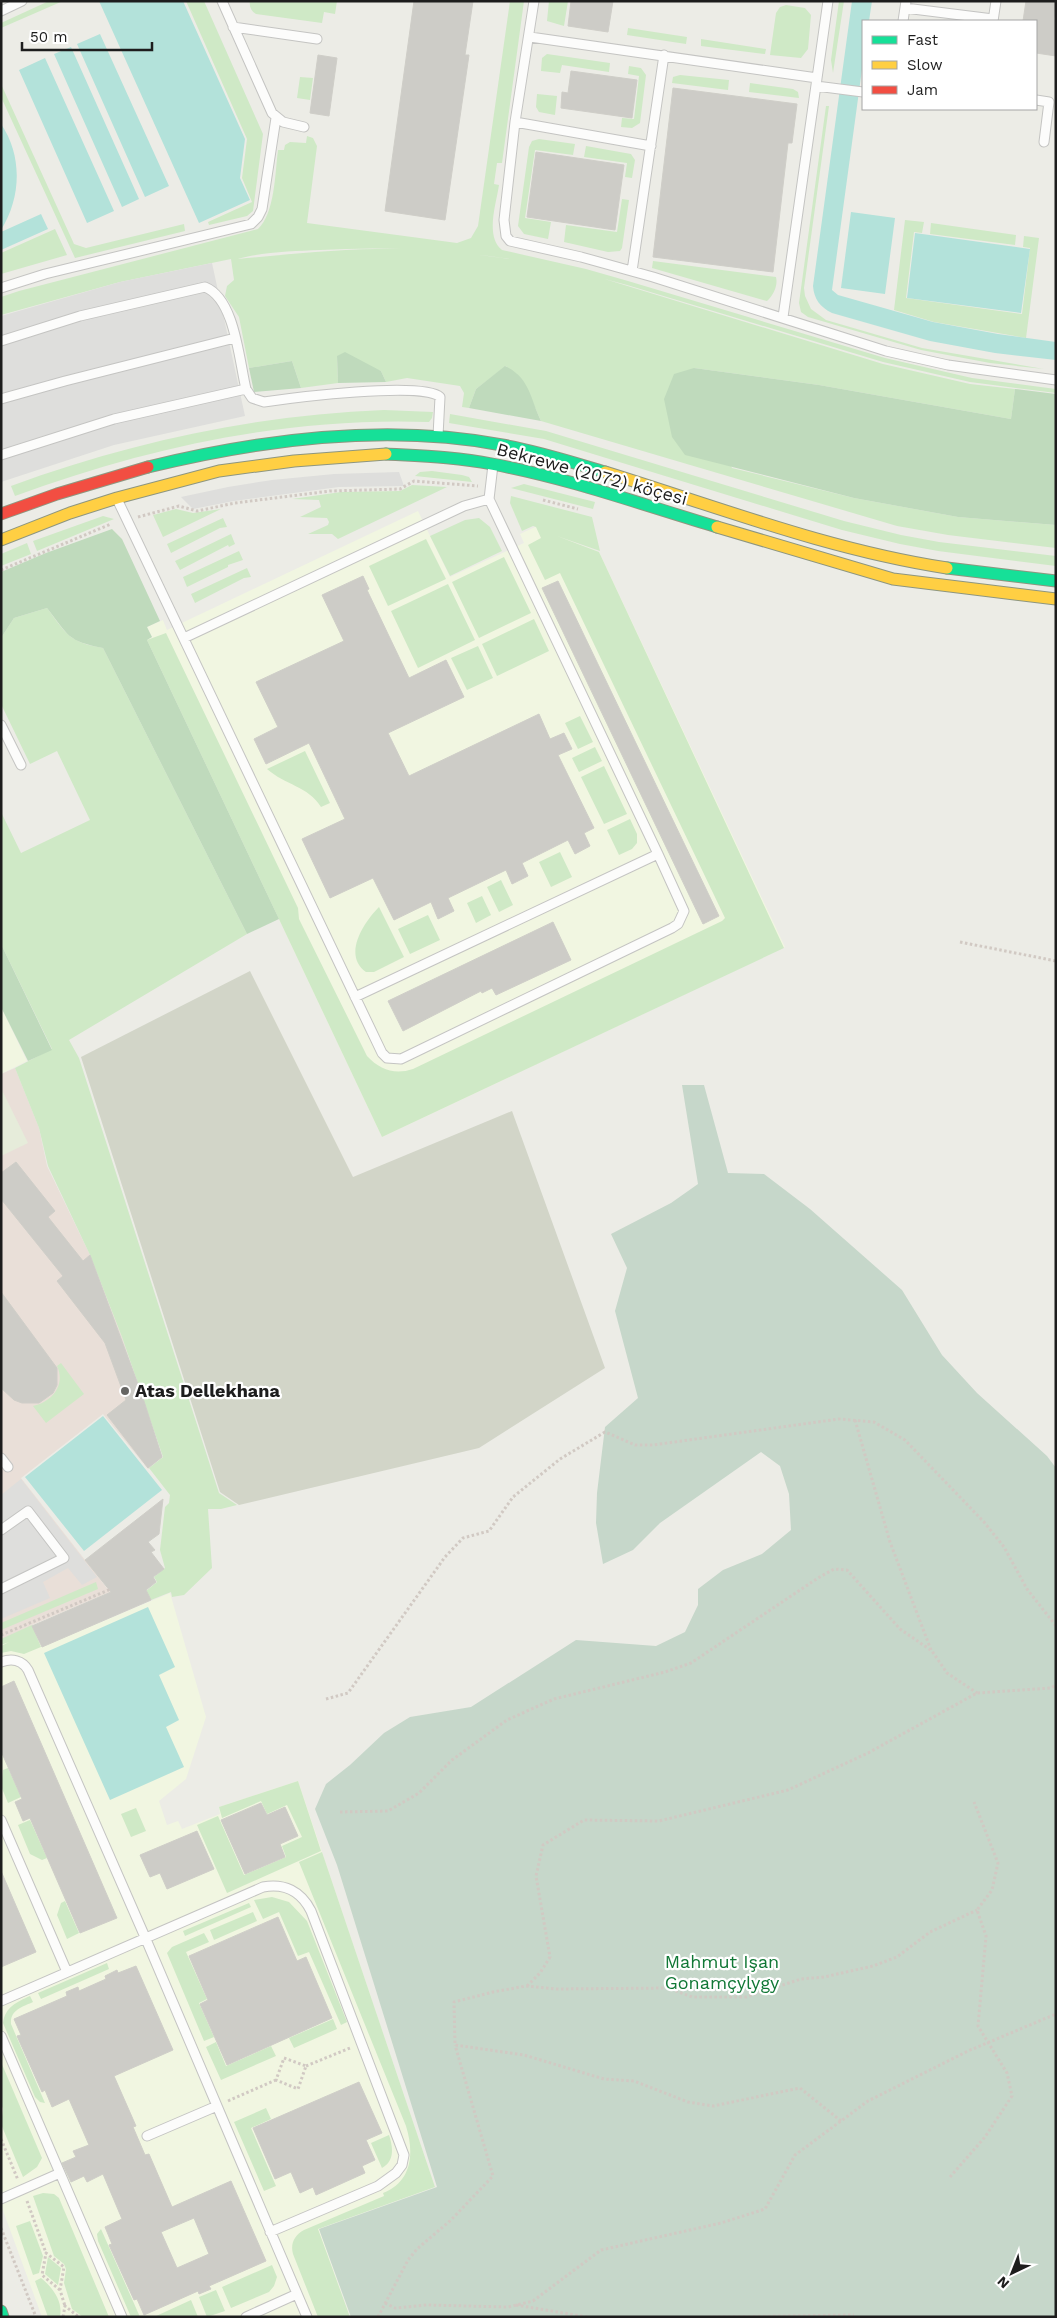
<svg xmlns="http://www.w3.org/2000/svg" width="1057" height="2318" viewBox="0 0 1057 2318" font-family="'Work Sans',sans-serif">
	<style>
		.commercial { fill: #e9dfd8 }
		.education { fill: #f1f6e1 }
		.construction { fill: #d2d5c8 }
		.farmland { fill: #e6ecda }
		.grass { fill: #cfe9c6 }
		.forest { fill: #bfdabc }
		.cemetery { fill: #c6d7ca }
		.pitch { fill: #b3e2da }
		.parking { fill: #dededc }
		.building { fill: #cdccc7; stroke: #cfcec8; fill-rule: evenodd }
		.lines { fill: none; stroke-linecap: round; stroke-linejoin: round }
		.lane-casing { stroke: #c4c4c2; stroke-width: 11 }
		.fast-casing { stroke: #8e967f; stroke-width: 13 }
		.slow-casing { stroke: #8e967f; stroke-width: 13 }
		.jam-casing { stroke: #8e967f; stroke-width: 13 }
		.path { stroke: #d1c9c3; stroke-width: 3; stroke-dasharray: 2.5 2.5; stroke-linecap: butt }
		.lane { stroke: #fcfcfb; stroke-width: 9 }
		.fast { stroke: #16e098; stroke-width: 11 }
		.slow { stroke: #ffcf43; stroke-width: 11 }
		.jam { stroke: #f24e42; stroke-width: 11 }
		.poi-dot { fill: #656563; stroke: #fff; stroke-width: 2 }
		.labels { text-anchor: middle; stroke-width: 4.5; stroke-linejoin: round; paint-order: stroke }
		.street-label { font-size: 18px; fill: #1d1d1d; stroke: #fff }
		.poi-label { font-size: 18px; font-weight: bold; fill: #1d1d1d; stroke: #fff; text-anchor: start }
		.park-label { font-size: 18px; fill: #107735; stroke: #fff }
	</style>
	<rect width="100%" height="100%" fill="#ecece6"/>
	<path class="commercial" d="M15,1068L39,1128L47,1166L90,1255L122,1337L162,1457L148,1469L103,1414L21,1478L110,1592L32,1625L34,1631L1,1645V1074Z"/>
	<path class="education" d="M418,511L450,577L524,543L520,534L535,527L599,552L785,947L382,1137L147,640L152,637L147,627L163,620L167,630Z
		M1,1007L27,1061L1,1074Z
		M170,1593L206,1717L186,1779L159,1801L167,1825L178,1821L182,1829L220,1814L219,1807L298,1781L435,2187L319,2229L350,2317H42L1,2205V1645L35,1631L42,1647Z"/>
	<path class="construction" d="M250,971L353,1177L512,1111L605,1368L479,1448L239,1505L220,1492L81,1057Z"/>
	<path class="farmland" d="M1,1088L28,1143L1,1156Z"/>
	<path class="grass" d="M49,1H63L1,28V23Z
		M186,1H204L263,134L253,211L247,216L209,225L208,222L252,202L242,178L247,139Z
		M337,1L335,14L324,12L322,23L256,14C251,11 249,7 250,1Z
		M510,1H524L502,163H497L494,184L499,185C496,205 485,236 502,250L586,269L628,281L885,358L972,378L1056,389V393L970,382L883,362L627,285C526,256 425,244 320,250C294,251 262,252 238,259C302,253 367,246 431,250C483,254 534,262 585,273L883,364L970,384L1015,389L1011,419L819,385L694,368L732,468L854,498L958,517L1056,525V548L948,535L897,526L541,421L533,403L506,366L476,389L469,408L462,407L464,393L460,386L407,378L386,382L381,371L337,356L338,383L301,388L292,361L249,368L239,317L225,296L227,286L234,280L231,259L120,282L1,315V297L19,291L258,229C275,213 275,173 278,150H284L285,145L290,142L306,143L307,136L313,138L317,146L307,223L457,243L471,238L478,226Z
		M549,1H568L564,26L547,21Z
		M839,1H844L833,73L831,60Z
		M786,5L805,8L811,15L808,49L801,58L770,55L776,13L780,7Z
		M628,28L687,37L686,44L627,35Z
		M701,39L766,49L765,54L701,46Z
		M547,54L610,63L609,72L562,65L560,73L541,71L542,58Z
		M629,66L641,68L646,75L640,123L632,128L621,127L622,118L634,119L639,76L628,74Z
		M680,75L729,80L728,90L672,83L673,77Z
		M300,77L313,78L310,100L297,98Z
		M750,83L793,89L798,92L799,98L749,92Z
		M1,84L74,244L86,248L184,224L185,231L75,258L1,97Z
		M537,94L557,96L555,115L539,112L536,107Z
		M826,106H829L804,288L805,296L811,309L826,320L922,348L1044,369L990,363L921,350L808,317L801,312L799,303Z
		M539,139L575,144L573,155L535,150L525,218L551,222L548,239L524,234L518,226L529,147L532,141Z
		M586,146L631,154L635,160L632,178L625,177L627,163L584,157Z
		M622,199L629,200L622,248L620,251L608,252L564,242L566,225L617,232Z
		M905,220L924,222L922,233L914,232L906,298L1022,314L1030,248L1023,247L1024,236L1039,238L1026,338L934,322L894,310Z
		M931,223L1016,235L1015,245L930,234Z
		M55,229L67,255L1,274V253Z
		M653,261L776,277C778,285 774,295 767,301L763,300L652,268Z
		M384,410L433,412L432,418L429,422C287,417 148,447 15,496L11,486C131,442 256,415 384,410Z
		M450,414L546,431L844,521L901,535L939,542L1056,556V566L938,551L900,544L842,530L544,439L449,423Z
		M432,471L462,475L469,477L472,482L415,476L420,472Z
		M524,484L595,502L593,509L511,488Z
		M412,485L447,487L338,539L332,534H308L328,525L329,522L327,518L300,517L321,507L319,500L292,499L341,492L400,491Z
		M511,496L592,517L600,551L557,536L599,552L784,948L382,1137L147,640L166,633L298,908L299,919L367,1056C380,1070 395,1075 413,1069L722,921L725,918L560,573L545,580L528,545L541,538L536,527L533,526L522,531L510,503Z
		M176,509L193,513L221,509L163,537L153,515Z
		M103,516L114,519L37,551L33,541Z
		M223,518L227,527L220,528L171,553L167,544Z
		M479,518L490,527L502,551L450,576L430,536L465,520Z
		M231,534L235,544L229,547L228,545L180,570L175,561Z
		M426,539L446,579L388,606L369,566Z
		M27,543L31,554L1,566V554Z
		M239,551L243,560L228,565V567L187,587L183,577Z
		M504,557L531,613L479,638L452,582Z
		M247,568L251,577L244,578L195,603L191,594Z
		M448,584L475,640L418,668L391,611Z
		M47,608C67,635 69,642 103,648L247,934L69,1040L79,1058L219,1493L237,1505L221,1509H208L212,1568L184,1595L172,1597L171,1592L151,1600L146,1591L157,1582L154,1577L165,1568L160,1550L165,1507L169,1503L170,1495L149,1468L163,1457L122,1337L90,1255L48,1166L39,1128L15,1068L52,1049L1,944V812L21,853L90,820L57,751L30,764L1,704V638L14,618Z
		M534,619L549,651L497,676L482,644Z
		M478,646L493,678L467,690L451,658Z
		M580,716L593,742L578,749L565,723Z
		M595,747L602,761L579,772L572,758Z
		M305,751L330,803L321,807C308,786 285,785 267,769Z
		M604,766L627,814L604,824L581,777Z
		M630,819L637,834V843L632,849L619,855L607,830Z
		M560,852L572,877L551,887L539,862Z
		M501,880L513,905L499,912L487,887Z
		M482,896L491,915L476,923L467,903Z
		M379,907L404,957L374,972H366C342,955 364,922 379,907Z
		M428,915L440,940L410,954L398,929Z
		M61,1363L84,1394L46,1423L33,1406C52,1402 66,1385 57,1366Z
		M96,1582L98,1589L1,1630V1623Z
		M32,1625L41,1647L24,1654L11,1651L1,1653V1646L9,1642L1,1645V1639Z
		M8,1768L21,1797L8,1803L1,1786L3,1770Z
		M298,1781L321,1851L227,1893L197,1825L218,1816L244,1875L286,1857L282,1846L302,1837L287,1805L267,1814L261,1801L222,1818L219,1807Z
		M136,1808L146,1831L131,1837L121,1814Z
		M30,1820L47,1858L42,1860L30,1854L18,1825Z
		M322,1852L435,2187L318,2229L350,2317H318L293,2254C290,2243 295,2235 304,2230L384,2196L383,2193C413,2181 414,2152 406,2126L299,1862Z
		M272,1897L289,1902L307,1921L347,2022L341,2025L309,1952L298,1956L279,1912L263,1919L254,1900Z
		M65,1901L79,1933L67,1939L57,1915L61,1903Z
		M249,1903L251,1907L185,1936L183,1931Z
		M253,1912L257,1921L214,1940L210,1930Z
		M204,1933L209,1942L186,1952L207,1999L199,2003L214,2037L204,2041L167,1953L172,1947Z
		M107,1963L109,1969L41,1999L38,1993Z
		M30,1996L33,2002C22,2007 10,2010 11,2024L45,2103L40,2102L35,2097L3,2023C5,2007 17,2002 30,1996Z
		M333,2019L337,2029L294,2048L289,2038Z
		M216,2042L226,2066L271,2046L276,2056L221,2080L206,2047Z
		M1,2062L42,2158L37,2167L23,2177L1,2124L3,2109L1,2104Z
		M266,2108L271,2119L251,2128L276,2186L264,2191L234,2122Z
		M389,2135C393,2147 395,2161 382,2168L371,2143Z
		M43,2193L54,2194L59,2198L109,2317H83L72,2309L64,2283L66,2269L64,2264L54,2256L33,2196Z
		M30,2221L43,2256L39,2273L33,2275L16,2226Z
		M101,2229L140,2317H131L98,2241L97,2234Z
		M48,2257L61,2268L58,2285L45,2274Z
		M272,2265L277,2277L274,2286L269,2292L231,2308L222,2287Z
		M41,2278C53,2288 63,2301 60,2317H48L35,2281Z
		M216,2290L225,2311L207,2317L199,2297Z
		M191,2300L198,2317H154Z"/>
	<path class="forest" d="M345,352L381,371L386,382L338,383L337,356Z
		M292,361L301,388L254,392L249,368Z
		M505,366C530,378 530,398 541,421L469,408L476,389Z
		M694,368L819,385L1011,419L1015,389L1056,394V525L958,517L854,498L685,455L672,437L664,399L674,374Z
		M112,529L122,539L160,621L147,627L152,637L147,640L279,919L247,934L103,648C67,641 69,636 47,608L14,618L1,638V572L46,553Z
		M1,944L52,1050L28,1061L1,1007Z"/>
	<path class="cemetery" d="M682,1085H704L728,1173L764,1174L810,1209L902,1290L942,1355L977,1393L1047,1456L1056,1468V2317H351L319,2229L437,2187L337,1865L315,1809L326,1784L350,1765L384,1733L410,1717L471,1707L576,1640L656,1646L685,1632L698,1605V1589L723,1570L762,1554L791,1530L789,1494L780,1466L761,1452L660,1523L633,1550L603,1564L596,1523L597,1493L605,1427L638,1398L615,1311L627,1268L611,1234L671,1203L698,1184Z"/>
	<path class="pitch" d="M99,1H183L245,139L240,178L250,200L199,223Z
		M852,1H872L869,21H863V62L832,290L838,295L933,322L998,334L1056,342V360L995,353L930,341L832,313C820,307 814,299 813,286Z
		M100,34L169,186L145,197L77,44Z
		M71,47L139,199L122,207L54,54Z
		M45,58L114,211L87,223L19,70Z
		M1,124C23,156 21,198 1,230Z
		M851,212L895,218L885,294L841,288Z
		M41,214L48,229L1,250V232Z
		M915,233L1030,249L1021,313L907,298Z
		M103,1416L162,1490L84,1551L25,1477Z
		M148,1607L175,1667L159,1675L179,1720L166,1727L184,1767L110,1800L44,1653Z"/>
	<path class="parking" d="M212,263L245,416L114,445L1,482V316L120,282Z
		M399,472L404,486L339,487L234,501L193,509L181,497L228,487L272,480L334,474Z
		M21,1479L97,1577L82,1585L68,1568L43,1582L50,1598L1,1619V1495Z"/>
	<path class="building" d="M414,1H473L465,55H469L445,220L385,211Z
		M571,1H613L608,32L568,26Z
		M1026,1H1056L1054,20H1056V56L1036,53V21H1023Z
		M318,55L337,58L329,116L310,113Z
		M571,71L637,80L632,118L561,108L562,92L568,93Z
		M673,88L797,104L792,143H788L773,272L653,257Z
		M536,152L624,165L615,230L527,217Z
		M363,576L369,589L367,590L409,678L446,660L464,697L388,733L409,776L539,714L550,739L564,733L572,749L558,755L594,828L584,833L590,846L575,854L568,840L522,863L528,876L512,884L506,870L448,898L454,911L438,919L431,902L394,920L373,878L330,898L302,839L345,819L309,743L266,764L254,739L278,727L256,682L344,641L322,595Z
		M558,581L719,916L703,924L542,588Z
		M553,922L571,960L496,995L492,988L482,993L481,991L403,1031L388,1001Z
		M16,1162L55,1211L48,1217L83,1261L90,1255L142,1395L162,1457L148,1468L107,1415L126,1400L105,1343L57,1281L63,1276L1,1199V1173Z
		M1,1292L57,1368V1385L53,1393L39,1403H22L14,1400L1,1388Z
		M163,1499L159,1534L148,1542L155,1550L151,1552L164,1569L153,1577L156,1582L146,1590L151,1600L42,1647L32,1626L111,1592L85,1560Z
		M14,1681L117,1918L80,1933L30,1818L23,1821L15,1802L22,1799L1,1751V1687Z
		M261,1803L267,1815L285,1807L298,1836L280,1844L285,1857L245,1874L221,1820Z
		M197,1831L214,1869L167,1889L160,1873L150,1877L140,1855Z
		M1,1871L36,1952L1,1967Z
		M278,1917L297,1961L306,1957L332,2018L227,2065L200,2004L208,2000L189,1956Z
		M136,1966L173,2050L114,2076L136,2126L133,2127L145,2155L149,2154L172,2207L231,2181L266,2261L209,2286L211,2289L199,2294L198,2291L144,2315L137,2299L134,2300L109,2245L112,2244L105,2227L122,2219L103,2174L87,2182L84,2176L71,2182L62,2163L76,2157L73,2151L89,2145L69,2099L52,2107L45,2090L42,2092L17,2036L21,2035L14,2019L67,1996L66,1992L78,1987L79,1991L106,1979L105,1976L117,1970L118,1973ZM194,2218L209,2254L177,2268L161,2232Z
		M359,2082L382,2133L366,2140L375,2160L362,2166L365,2173L316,2195L313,2187L300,2193L291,2172L275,2179L253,2128Z"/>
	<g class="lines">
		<g class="lane-casing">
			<path id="lane" d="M222,1L272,113L283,122L304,127
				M534,1L515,122L504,220L506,236L510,241L581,257L653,277L886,351L948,365L1056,380
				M905,8L993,19
				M1,11L22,1
				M903,21L906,1
				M993,21L996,1
				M233,27L317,39
				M530,37L817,78
				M816,86L863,92
				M1036,100L1049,102L1044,142
				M515,122L651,146
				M632,271L664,55
				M1,288L45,274L251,224L258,217L262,209L276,118
				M783,317L828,1
				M1,341L80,316L205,287C235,299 239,360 246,389L252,398L264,402C291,398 423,381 440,397L438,436
				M1,399L65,381L235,338
				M1,455L114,419L246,389
				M117,499L382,1053L387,1058L401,1059L672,928L678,924L684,911L658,854L489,499
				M184,638L464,506L489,499L493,465
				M1,725L21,765
				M355,997L658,854
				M1,1458L8,1467
				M1,1530L28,1511L64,1558L1,1589
				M1,1662C12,1658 22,1660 28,1670L145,1937L307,2317
				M1,1820L67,1972
				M1,2001L263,1887C284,1883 301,1891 311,1911L404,2155L402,2165L396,2173L378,2186L270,2232
				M1,2036L122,2317
				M147,2136L217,2106
				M1,2199L60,2173
				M246,2317L297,2294"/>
		</g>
		<g class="fast-casing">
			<path id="fast" d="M386,454C422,456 457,457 492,464C569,478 643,505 717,527
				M148,467C262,439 386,423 502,445C537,451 571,462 605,472
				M947,568L1056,581
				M1,2311L3,2317"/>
		</g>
		<g class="slow-casing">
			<path id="slow" d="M605,472C718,507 829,550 947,568
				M717,527L893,579L1056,599
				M1,540L70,513L117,498L219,471L294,461L386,454"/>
		</g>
		<g class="jam-casing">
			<path id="jam" d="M1,514L57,494L148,467"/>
		</g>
		<path class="path" d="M543,500L578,509
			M138,517L179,506L197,511L235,503L330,491L400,489L414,481L478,486
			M1,570L111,524
			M960,942L1056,961
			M855,1420L890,1542L931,1650
			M1,1635L111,1589
			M326,1699L348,1693L445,1557L463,1538L489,1531L513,1497L560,1459L605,1432L635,1445H653L839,1419L874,1422L905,1440L984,1522L1004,1547L1027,1589L1056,1626
			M340,1812L388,1811L419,1793L452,1760L507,1720L554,1699L665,1672L691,1663L818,1578L834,1569L847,1570L900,1629L932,1651L947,1673L977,1693
			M527,1986L540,1973L550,1957L536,1876L543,1845L584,1820L659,1821L788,1790L868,1753L977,1693L1051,1688L1056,1685
			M284,2058L306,2066L298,2089L276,2080Z
			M306,2066L350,2048
			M228,2101L276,2080
			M841,2121L800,2088L713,2106L688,2102L634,2081L604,2079L524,2055L455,2045L454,2002L493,1992L526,1986L556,1989L668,1988L692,1997H746L801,1979L824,1977L873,1966L897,1957L930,1932L977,1910
			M1,2139L18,2180
			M950,2177L985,2137L1012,2096L1007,2073L978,2026L986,1936L977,1910L992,1890L998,1863L974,1802
			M27,2201L46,2253
			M1,2228L36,2317
			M60,2290L42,2275L46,2253L64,2267L60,2290L65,2306
			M385,2303L395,2308L427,2305L508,2307L533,2301L601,2250L721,2223L765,2209L795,2155L868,2101L968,2051L1056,2014
			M516,2305L587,2317
			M63,2317L65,2306L79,2317
			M378,2317L408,2260L417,2249L451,2220L493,2176L455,2045
			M708,2317L854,2315"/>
		<use href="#lane" class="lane"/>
		<use href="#fast" class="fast"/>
		<use href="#slow" class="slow"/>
		<use href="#jam" class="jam"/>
	</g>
	<circle class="poi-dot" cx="125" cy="1391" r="5"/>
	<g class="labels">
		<g class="street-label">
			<text transform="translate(592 474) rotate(15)" y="6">Bekrewe (2072) köçesi</text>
		</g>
		<g class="poi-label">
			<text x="135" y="1397">Atas Dellekhana</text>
		</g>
		<g class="park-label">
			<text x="722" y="1968">Mahmut Işan<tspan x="722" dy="21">Gonamçylygy</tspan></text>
		</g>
	</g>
	<rect width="1057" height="2318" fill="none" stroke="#1d1d1d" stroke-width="5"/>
	<rect x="862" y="20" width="175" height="90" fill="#ffffff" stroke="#a5a5a5"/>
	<rect x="872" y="36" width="25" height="8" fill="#16e098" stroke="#a5a5a5"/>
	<text x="907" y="45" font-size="15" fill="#1d1d1d">Fast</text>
	<rect x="872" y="61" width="25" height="8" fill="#ffcf43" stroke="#a5a5a5"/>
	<text x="907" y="70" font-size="15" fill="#1d1d1d">Slow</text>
	<rect x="872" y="86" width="25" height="8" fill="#f24e42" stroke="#a5a5a5"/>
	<text x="907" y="95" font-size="15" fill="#1d1d1d">Jam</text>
	<g transform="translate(1012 2273) rotate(223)" stroke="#ffffff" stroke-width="4" paint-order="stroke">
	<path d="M0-4L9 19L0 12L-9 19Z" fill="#1d1d1d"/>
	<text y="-8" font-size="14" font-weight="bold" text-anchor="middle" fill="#1d1d1d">N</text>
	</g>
	<path d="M22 42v8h130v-8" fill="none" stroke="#1d1d1d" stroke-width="2.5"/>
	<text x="30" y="42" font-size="15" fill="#1d1d1d" stroke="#ffffff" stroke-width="4" paint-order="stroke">50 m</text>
</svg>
